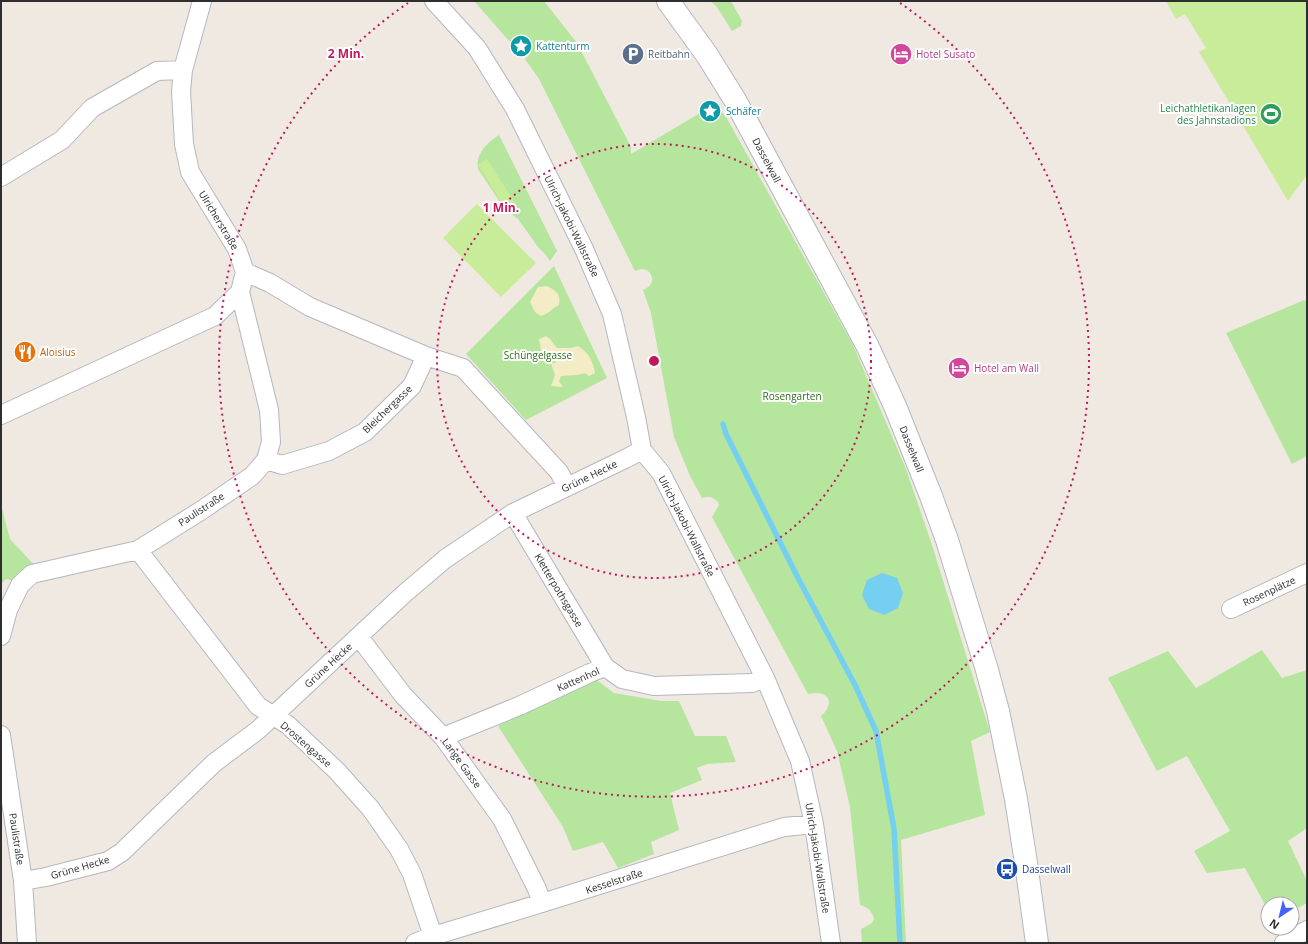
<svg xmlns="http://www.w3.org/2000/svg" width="1308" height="944" viewBox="0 0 1308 944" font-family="'Open Sans',sans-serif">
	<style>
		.green { fill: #b6e59e }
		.sand { fill: #f3ecc5 }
		.pitch { fill: #c9ec9a }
		.water { fill: #75cff0 }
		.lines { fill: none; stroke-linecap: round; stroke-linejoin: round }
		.stream { stroke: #75cff0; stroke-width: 5.5 }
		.street-casing { stroke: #b4b7c1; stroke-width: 20 }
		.secondary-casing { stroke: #b4b7c1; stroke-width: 24 }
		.street { stroke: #fff; stroke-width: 18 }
		.secondary { stroke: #fff; stroke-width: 22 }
		.ring { fill: none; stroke: #c2185b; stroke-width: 2; stroke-dasharray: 2 4 }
		.labels { text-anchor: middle; stroke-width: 4; stroke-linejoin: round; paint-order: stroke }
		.culture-label { font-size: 10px; fill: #0d838f; stroke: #fff; text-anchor: start }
		.service-label { font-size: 10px; fill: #4e5e75; stroke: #fff; text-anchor: start }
		.hotel-label { font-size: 10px; fill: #b23c85; stroke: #fff; text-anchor: start }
		.leisure-label { font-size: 10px; fill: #27864d; stroke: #fff; text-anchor: end }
		.street-label { font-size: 10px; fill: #2e2e2e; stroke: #fff }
		.food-label { font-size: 10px; fill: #c56008; stroke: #fff; text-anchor: start }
		.park-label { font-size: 10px; fill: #2c6e1b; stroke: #fff }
		.transit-label { font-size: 10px; fill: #164399; stroke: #fff; text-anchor: start }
		.centre { fill: #c2185b; stroke: #fff; stroke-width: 2 }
		.ring-label { font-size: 12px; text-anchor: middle; font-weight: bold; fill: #c2185b; stroke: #fff; stroke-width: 4; stroke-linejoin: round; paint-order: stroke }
	</style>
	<rect width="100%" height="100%" fill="#efe9e1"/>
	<path class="green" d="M474,1H544L577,43L631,147V154L712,106L725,115L853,345L906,469L932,545L990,732L971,741L985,815L901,840L906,943H862L861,929L872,923L874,919C872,911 868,907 860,905L850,807L837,751L821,716C837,702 827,689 808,694L712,517L719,505L718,502C713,497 709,496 702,498L690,476L674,437L651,313L643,290C660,284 651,263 635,271L539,79L525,59C542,46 523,26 510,42Z
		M710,1H731L742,21L741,26L732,31L717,7Z
		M499,135L557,251L550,261L545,254L538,247L518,219L504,208L478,169C475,154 487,143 499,135Z
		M554,266L607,378L526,420L466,354Z
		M1304,300L1307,302V456L1292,464L1226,333Z
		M2,509L10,539L37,568L19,582L6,579L1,584V510Z
		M1262,650L1282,678L1307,670V828L1288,841L1307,881V903L1292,911V904H1268V910L1245,868L1207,873L1194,851L1230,831L1187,756L1157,771L1108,678L1168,651L1196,688Z
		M595,679L614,693L661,701H679L695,736H726L736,762L707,764L697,768L702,780L670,793L679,830L651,842L654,854L618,868L603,842L573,851L563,827L498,726Z"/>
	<path class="sand" d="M547,286C556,291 561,293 559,305C552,308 549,314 541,316L535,312L530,302L538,287Z
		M546,336L550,339L557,348H571L578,346C589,353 593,361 595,373L589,376L585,373L577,375L561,376L559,381L563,387L551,386L555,375L551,363H555L557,359L556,354L551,352L546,357L541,350L539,339Z"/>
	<path class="pitch" d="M1166,1H1307V175L1288,201L1199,52L1206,48L1185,14L1176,19Z
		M487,159L515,203L506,209L478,165Z
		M477,204L536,263L501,297L443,238Z"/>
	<path class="water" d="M882,573L897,578L903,593L898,608L884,615L869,609L862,595L867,580Z"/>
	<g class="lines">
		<path class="stream" d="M723,424L726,434L798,578L855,685L876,731L894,829L900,943"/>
		<g class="street-casing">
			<path id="street" d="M434,1L477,48L515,109L584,249L612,314L636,417L642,450L661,473L765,678L800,761L814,824L831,943
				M1,177L62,140L92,108L157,71L183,70
				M245,272L270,283L310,307L426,356L463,368L559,472L567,487
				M1,415L215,316L240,292L245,272L237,249L190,172L184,144L181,91L183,70L202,1
				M266,460L282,465L329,451L365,432L412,386L426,356
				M513,513L605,667L622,679L654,686L752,683L765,678
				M138,550L258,706L288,725L337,771L371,809L399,849L412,874L433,936
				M1231,609L1307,573
				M1,636L8,610L20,585L32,574L138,550L202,510L252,476L266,460L271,442L269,410L240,292
				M359,637L403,695L443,737L502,819L537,889L542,903
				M1,735L23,881L27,943
				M443,737L519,706L590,673L605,667
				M23,881L46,877L108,861L122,852L214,763L258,730L405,593L445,559L513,513L625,459L642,450
				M415,943L433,936L542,903L784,827L814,824
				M1284,943L1307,930"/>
		</g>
		<g class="secondary-casing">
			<path id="secondary" d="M668,1L707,55L735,100L868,347L895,406L931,496L947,540L987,670L998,711L1016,799L1026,863L1037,943"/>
		</g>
		<use href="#street" class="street"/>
		<use href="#secondary" class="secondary"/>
	</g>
	<g class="ring">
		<circle cx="654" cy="361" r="217"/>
		<path d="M900 3A435 435 0 1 1 408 3"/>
	</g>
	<defs>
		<g id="sight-disc" transform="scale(1.15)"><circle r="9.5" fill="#0f9aa8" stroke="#fff"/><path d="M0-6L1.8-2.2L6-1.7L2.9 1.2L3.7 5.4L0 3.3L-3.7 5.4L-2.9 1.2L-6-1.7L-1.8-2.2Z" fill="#fff"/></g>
		<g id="parking-disc" transform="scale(1.15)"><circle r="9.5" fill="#5c6f8a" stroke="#fff"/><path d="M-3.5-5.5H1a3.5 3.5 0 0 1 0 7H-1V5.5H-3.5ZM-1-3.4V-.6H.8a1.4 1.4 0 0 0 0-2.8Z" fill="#fff"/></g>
		<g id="hotel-disc" transform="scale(1.15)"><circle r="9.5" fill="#d1479c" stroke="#fff"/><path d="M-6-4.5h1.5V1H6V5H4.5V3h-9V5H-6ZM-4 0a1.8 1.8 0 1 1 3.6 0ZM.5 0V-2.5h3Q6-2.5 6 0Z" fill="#fff"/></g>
		<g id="stadium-disc" transform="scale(1.15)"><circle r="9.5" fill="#2e9e5b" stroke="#fff"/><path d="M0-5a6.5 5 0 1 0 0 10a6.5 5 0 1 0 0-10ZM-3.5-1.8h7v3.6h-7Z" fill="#fff"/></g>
		<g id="restaurant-disc" transform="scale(1.15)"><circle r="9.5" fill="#e8710a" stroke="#fff"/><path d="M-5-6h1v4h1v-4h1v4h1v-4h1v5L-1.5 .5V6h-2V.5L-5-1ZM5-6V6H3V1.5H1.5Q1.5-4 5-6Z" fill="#fff"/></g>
		<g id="bus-disc" transform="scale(1.15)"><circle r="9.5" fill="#1a4fb4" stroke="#fff"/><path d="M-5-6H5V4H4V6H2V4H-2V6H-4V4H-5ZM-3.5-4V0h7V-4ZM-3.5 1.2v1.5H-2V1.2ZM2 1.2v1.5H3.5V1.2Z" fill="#fff"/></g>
	</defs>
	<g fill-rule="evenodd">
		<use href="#sight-disc" x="521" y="46"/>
		<use href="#parking-disc" x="633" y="54"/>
		<use href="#hotel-disc" x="901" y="54"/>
		<use href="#sight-disc" x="710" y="111"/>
		<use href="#stadium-disc" x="1271" y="114"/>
		<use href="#restaurant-disc" x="25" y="352"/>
		<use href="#hotel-disc" x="959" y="368"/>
		<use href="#bus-disc" x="1007" y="869"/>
	</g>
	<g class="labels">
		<g class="culture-label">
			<text x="536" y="50">Kattenturm</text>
			<text x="726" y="115">Schäfer</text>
		</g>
		<g class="service-label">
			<text x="648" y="58">Reitbahn</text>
		</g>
		<g class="hotel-label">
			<text x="916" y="58">Hotel Susato</text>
			<text x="974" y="372">Hotel am Wall</text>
		</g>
		<g class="leisure-label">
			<text x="1256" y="112">Leichathletikanlagen<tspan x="1256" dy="12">des Jahnstadions</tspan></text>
		</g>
		<g class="street-label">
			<text transform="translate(767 160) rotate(62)" y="4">Dasselwall</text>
			<text transform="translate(219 220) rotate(59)" y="4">Ulricherstraße</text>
			<text transform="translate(572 226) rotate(64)" y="4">Ulrich-Jakobi-Wallstraße</text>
			<text transform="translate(387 409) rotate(-44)" y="4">Bleichergasse</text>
			<text transform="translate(912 449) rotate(68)" y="4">Dasselwall</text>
			<text transform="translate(589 476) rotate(-26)" y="4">Grüne Hecke</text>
			<text transform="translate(201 509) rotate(-33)" y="4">Paulistraße</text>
			<text transform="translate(687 526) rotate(63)" y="4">Ulrich-Jakobi-Wallstraße</text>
			<text transform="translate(559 590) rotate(59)" y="4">Kletterpothsgasse</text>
			<text transform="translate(1269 591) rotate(-25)" y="4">Rosenplätze</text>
			<text transform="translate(328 665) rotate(-43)" y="4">Grüne Hecke</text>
			<text transform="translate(578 679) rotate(-24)" y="4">Kattenhol</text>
			<text transform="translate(306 744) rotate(41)" y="4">Drostengasse</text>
			<text transform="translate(462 763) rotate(54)" y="4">Lange Gasse</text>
			<text transform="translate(17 839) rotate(81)" y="4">Paulistraße</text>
			<text transform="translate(818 858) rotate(81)" y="4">Ulrich-Jakobi-Wallstraße</text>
			<text transform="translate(80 867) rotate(-16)" y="4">Grüne Hecke</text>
			<text transform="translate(614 881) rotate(-18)" y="4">Kesselstraße</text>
		</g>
		<g class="food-label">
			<text x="40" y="356">Aloisius</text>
		</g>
		<g class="park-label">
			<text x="538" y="359">Schüngelgasse</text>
			<text x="792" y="400">Rosengarten</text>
		</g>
		<g class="transit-label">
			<text x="1022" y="873">Dasselwall</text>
		</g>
	</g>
	<circle cx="654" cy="361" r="6" class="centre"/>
	<g class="ring-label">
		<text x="346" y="58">2 Min.</text>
		<text x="501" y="212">1 Min.</text>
	</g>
	<rect width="1308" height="944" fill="none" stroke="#2e2e2e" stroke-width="4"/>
	<g transform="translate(1280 916) rotate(215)"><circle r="19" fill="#ffffff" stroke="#ababab"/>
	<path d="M0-3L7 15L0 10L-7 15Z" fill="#4264fb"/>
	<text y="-6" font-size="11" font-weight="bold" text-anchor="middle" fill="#2e2e2e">N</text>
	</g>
</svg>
